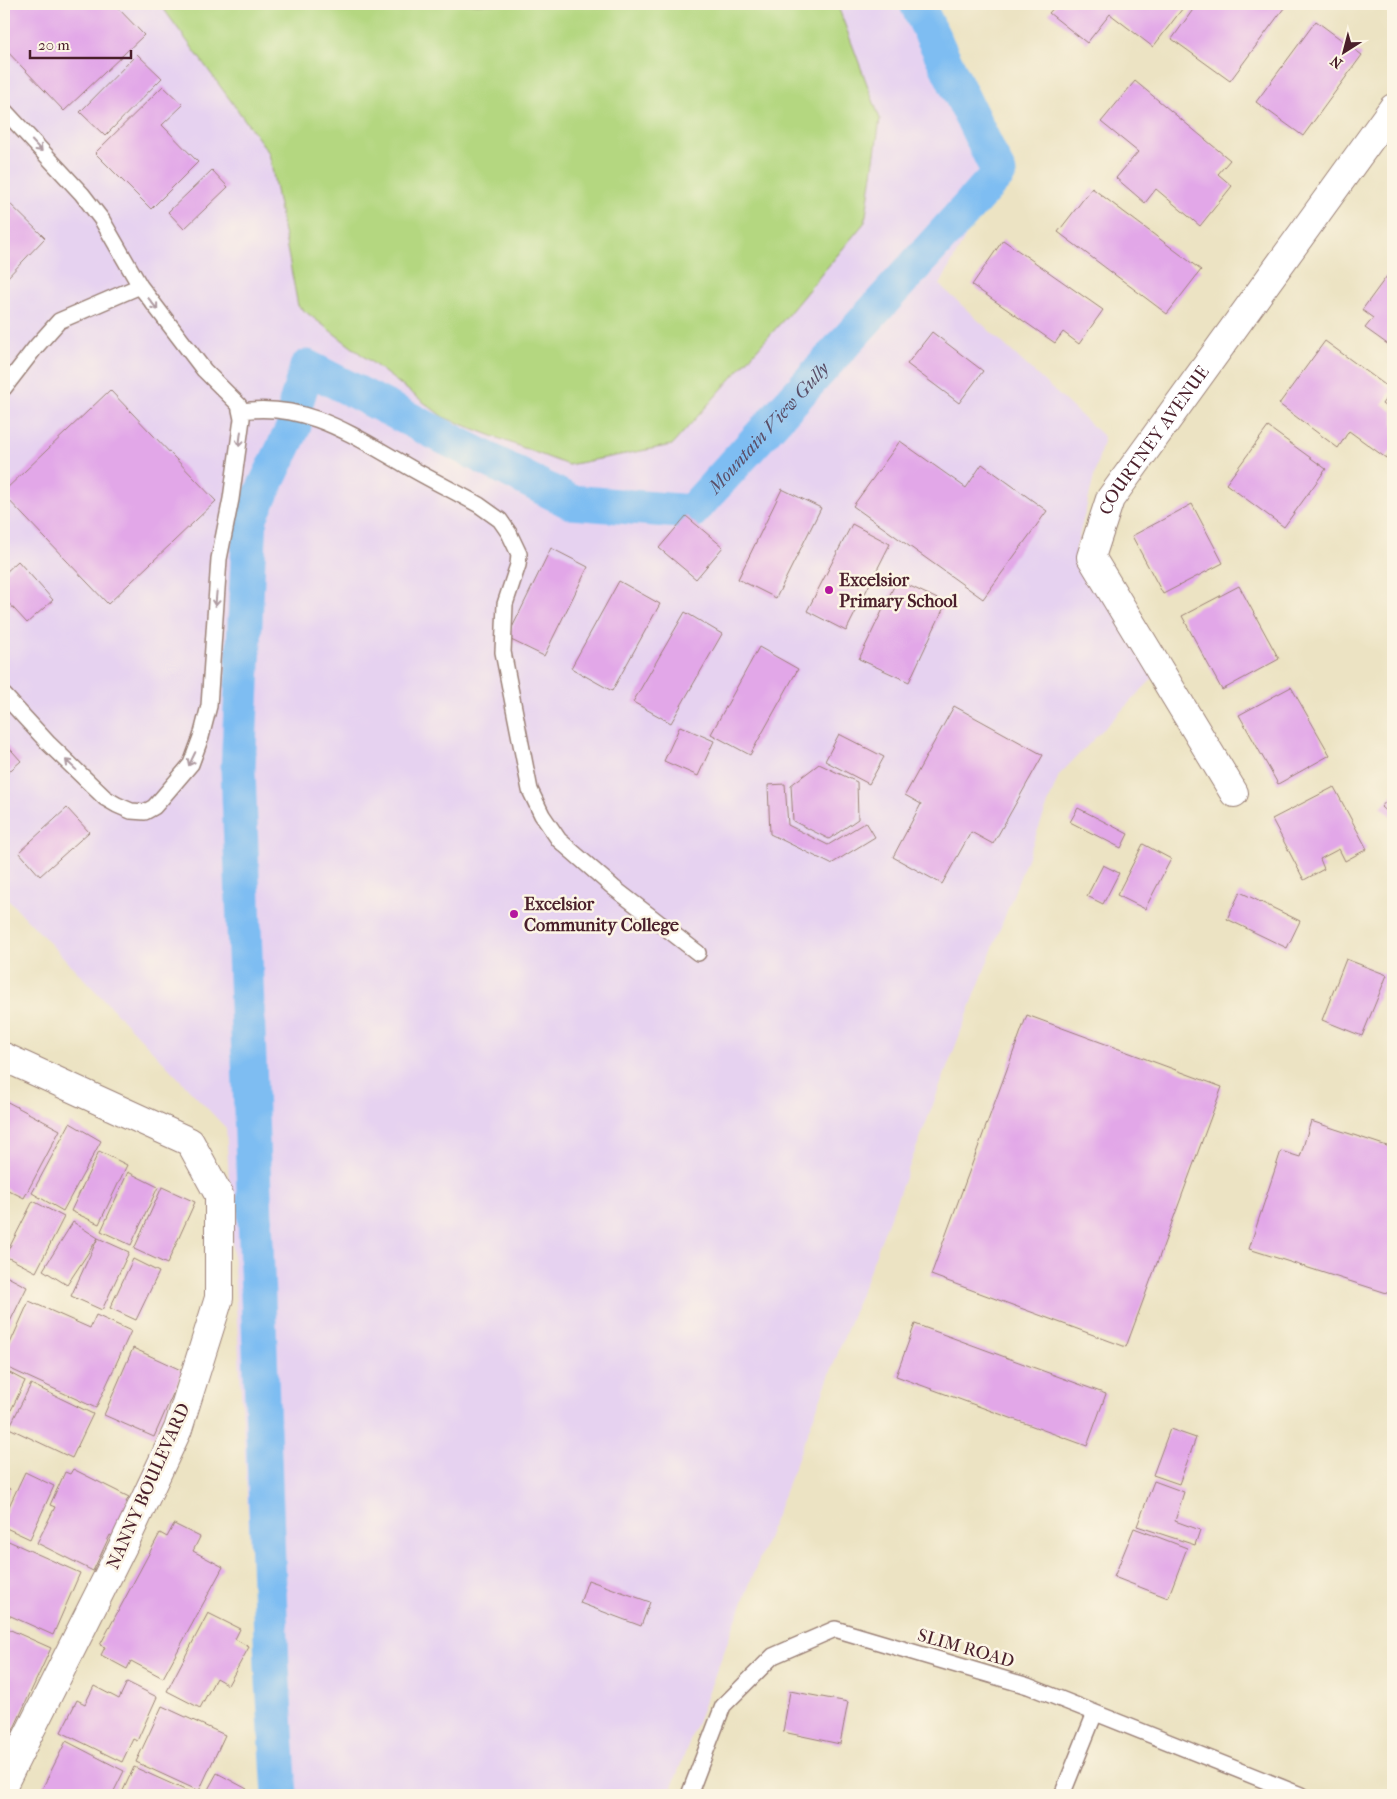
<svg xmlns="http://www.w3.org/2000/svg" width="1397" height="1799" viewBox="0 0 1397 1799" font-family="'IM FELL French Canon',serif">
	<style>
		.built { fill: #e6d2f0 }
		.green { fill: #b4d780; stroke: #7f7b56 }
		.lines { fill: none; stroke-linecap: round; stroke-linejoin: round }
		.canal { stroke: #7ebdf2; stroke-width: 35 }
		.building { fill: #e2a7e8 }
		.service-casing { stroke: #9b8177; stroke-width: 18 }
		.minor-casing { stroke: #9b8177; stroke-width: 30 }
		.service { stroke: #fff; stroke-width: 15 }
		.minor { stroke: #fff; stroke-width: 28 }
		.oneway { stroke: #ae9aa0 }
		.poi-dot { fill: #b5179e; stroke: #fcf5e5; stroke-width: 2 }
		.labels { text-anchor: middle; stroke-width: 5; stroke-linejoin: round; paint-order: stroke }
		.street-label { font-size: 18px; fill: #4a1f2b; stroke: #fcf5e5 }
		.poi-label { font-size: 18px; font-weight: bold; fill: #4a1f2b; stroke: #fcf5e5; text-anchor: start }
		.water-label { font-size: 19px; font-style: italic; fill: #5a4e67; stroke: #fcf5e5 }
	</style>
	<rect width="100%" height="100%" fill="#fcf5e5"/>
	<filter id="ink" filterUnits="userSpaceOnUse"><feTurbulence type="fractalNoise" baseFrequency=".02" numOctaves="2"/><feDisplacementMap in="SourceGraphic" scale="10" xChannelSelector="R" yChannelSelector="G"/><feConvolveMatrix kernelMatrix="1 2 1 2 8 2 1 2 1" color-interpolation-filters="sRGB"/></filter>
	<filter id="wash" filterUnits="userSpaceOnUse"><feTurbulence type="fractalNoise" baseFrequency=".0096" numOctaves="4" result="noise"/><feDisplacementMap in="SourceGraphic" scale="20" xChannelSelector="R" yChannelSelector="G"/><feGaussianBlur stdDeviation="1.12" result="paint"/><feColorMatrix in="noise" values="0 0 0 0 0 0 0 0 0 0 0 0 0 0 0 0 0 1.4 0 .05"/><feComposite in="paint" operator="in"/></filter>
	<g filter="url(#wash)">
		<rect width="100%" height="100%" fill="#ece3c3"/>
		<path class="built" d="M4,4H917L999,173L940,285L1104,437L1075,552L1156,675L1059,775L669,1795H264L226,1128L4,895Z"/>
		<path class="green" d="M160,4H836L839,9L880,119L865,222L786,317L672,445L568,465L443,417L298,306L269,153Z"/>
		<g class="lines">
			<g class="canal">
				<path id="s1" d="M296,403L307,367L571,502L691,512L999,173L917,4"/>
				<path d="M280,1795L272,1666L238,769L250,517L294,426"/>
			</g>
		</g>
		<g id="blocks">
			<path class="building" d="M4,4H114L144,35L64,111L4,48Z
				M1057,4H1186L1153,47L1110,14L1087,43L1049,13Z
				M1197,4H1287L1230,81L1172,39Z
				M1316,21L1362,55L1303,136L1256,102Z
				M137,54L162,78L105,136L80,112Z
				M1135,81L1230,160L1218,174L1232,186L1200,226L1156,189L1145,203L1116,178L1138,152L1101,122Z
				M163,86L183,105L162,125L198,162L151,209L95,153Z
				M212,170L228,187L184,229L168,212Z
				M1092,188L1201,270L1167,314L1058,232Z
				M4,198L45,238L4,281Z
				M1003,240L1103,310L1079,344L1063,332L1055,343L972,285Z
				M1387,276L1393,281V348L1365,328L1373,318L1362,310Z
				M932,332L983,371L959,403L907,364Z
				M1325,341L1392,390L1382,404L1393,412V448L1386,458L1349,431L1338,448L1279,404Z
				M110,390L216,501L108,604L4,495V491Z
				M1268,427L1326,469L1284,527L1226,484Z
				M900,441L966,488L982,464L1047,511L983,599L853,506Z
				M782,489L821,508L776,598L738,579Z
				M1192,504L1223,563L1163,594L1132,536Z
				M686,516L723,547L696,579L659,548Z
				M852,524L890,544L846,631L807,611Z
				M551,548L588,567L544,656L507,638Z
				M18,561L53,600L27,623L4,598V574Z
				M897,580L946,603L909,682L859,659Z
				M619,581L660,604L612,691L571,668Z
				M1239,586L1279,659L1222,690L1182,616Z
				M685,612L722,634L671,723L633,702Z
				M759,647L798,669L750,755L711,734Z
				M1291,687L1330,755L1278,784L1239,715Z
				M954,706L1043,755L993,844L971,832L942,884L893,857L921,804L905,795Z
				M680,726L714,741L698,776L664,761Z
				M839,734L884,757L869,784L825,761Z
				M4,742L21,761L4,776Z
				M819,764L857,782L858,819L829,839L793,821L791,785Z
				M785,784L788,825L828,845L866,822L875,837L831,864L770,834L768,785Z
				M1334,787L1367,849L1345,861L1339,849L1320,859L1324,869L1304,880L1272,819Z
				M1393,793V818L1381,807Z
				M67,808L89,832L40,876L19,852Z
				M1078,808L1128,834L1121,848L1070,822Z
				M1143,844L1171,859L1145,909L1117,895Z
				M1103,865L1119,873L1103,904L1087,896Z
				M1240,892L1300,921L1287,948L1227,919Z
				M1346,959L1387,975L1362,1036L1322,1020Z
				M1027,1015L1222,1087L1126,1347L931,1275Z
				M4,1100L60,1130L24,1198L4,1188Z
				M1311,1121L1393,1148V1295L1249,1249L1281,1151L1300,1157Z
				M70,1123L101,1141L63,1211L32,1193Z
				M99,1151L127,1165L99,1224L71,1211Z
				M128,1172L158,1187L131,1245L101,1231Z
				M162,1187L195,1202L167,1264L134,1249Z
				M33,1201L64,1217L36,1272L5,1256Z
				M73,1222L98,1238L129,1252L102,1310L71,1296L98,1238L67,1285L43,1270Z
				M133,1259L159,1272L136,1320L110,1308Z
				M4,1275L27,1287L4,1334Z
				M29,1301L90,1328L96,1315L131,1331L96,1408L4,1366V1357Z
				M915,1324L1106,1394L1087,1446L896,1376Z
				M133,1348L183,1371L154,1437L104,1415Z
				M4,1370L25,1381L4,1425Z
				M31,1384L93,1414L72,1458L9,1428Z
				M1170,1429L1196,1438L1179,1484L1153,1475Z
				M73,1469L129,1497L126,1502L133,1505L117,1538L110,1535L93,1571L37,1543L55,1507L50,1505L65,1472L70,1474Z
				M25,1472L54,1486L30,1539L4,1527V1517Z
				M1154,1481L1184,1492L1175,1521L1200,1530L1195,1545L1137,1526Z
				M4,1486L10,1489L4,1503Z
				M174,1524L200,1537L193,1551L223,1567L163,1678L131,1661L127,1669L101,1655L105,1647L100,1645L160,1533L167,1537Z
				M1134,1528L1187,1548L1168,1598L1114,1577Z
				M4,1539L80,1573L53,1635L4,1613Z
				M588,1580L650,1602L641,1626L580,1603Z
				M208,1613L240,1629L235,1639L249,1647L228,1685L216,1678L200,1708L167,1691Z
				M4,1627L51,1648L9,1739L4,1737Z
				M127,1682L157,1697L137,1741L133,1739L122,1762L61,1732L77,1700L85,1704L94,1686L119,1699Z
				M790,1691L848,1702L840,1744L783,1732Z
				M162,1706L225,1735L199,1791L136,1762Z
				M66,1741L124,1771L112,1795H53L42,1789Z
				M134,1767L194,1794L193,1795H121Z
				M217,1773L247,1789L243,1795H205Z"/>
		</g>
	</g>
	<g filter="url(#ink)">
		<use href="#blocks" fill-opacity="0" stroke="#9b8177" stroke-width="1"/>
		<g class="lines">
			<g class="service-casing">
				<path id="service" d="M4,110L82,194L102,220L140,286L204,370L239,405L242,419L231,499L219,559L209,706L201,737L191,764L162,798L154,807L145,812L131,811L117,805L105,798L49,744L4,695
					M4,388L35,348L59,321L140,286
					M241,411C304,402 349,433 402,463C427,478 454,491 479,505L500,520L509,533L519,554L518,565L505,604L503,652L530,790L542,815L559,840L614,888L698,953
					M689,1795L723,1706L773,1656L835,1629L1028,1686L1301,1795
					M1062,1795L1095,1713"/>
			</g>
			<g class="minor-casing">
				<g id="minor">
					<path id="s2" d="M1234,793L1091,557L1110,499L1393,108"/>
					<path d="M4,1057L190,1142L219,1195V1298L178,1429L124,1544L4,1783"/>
				</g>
			</g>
			<use href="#service" class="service"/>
			<use href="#minor" class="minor"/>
		</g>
		<defs><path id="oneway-shaft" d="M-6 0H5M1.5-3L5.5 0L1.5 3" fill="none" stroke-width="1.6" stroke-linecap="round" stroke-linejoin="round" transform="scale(1.25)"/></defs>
		<g class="oneway">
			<use href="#oneway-shaft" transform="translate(37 146) rotate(47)"/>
			<use href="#oneway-shaft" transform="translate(153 304) rotate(52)"/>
			<use href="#oneway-shaft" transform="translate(240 439) rotate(97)"/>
			<use href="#oneway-shaft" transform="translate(216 599) rotate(95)"/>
			<use href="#oneway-shaft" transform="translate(192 759) rotate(116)"/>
			<use href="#oneway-shaft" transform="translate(71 765) rotate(-137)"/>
		</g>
	</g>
	<g class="poi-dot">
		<circle cx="829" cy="590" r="5"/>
		<circle cx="514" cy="914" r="5"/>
	</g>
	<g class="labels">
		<g class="street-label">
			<text dy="6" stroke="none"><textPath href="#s2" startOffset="410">COURTNEY AVENUE</textPath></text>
			<text transform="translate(148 1486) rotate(-66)" y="6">NANNY BOULEVARD</text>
			<text transform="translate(966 1648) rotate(16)" y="6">SLIM ROAD</text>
		</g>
		<g class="poi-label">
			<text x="839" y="586">Excelsior<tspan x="839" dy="21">Primary School</tspan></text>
			<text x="524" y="910">Excelsior<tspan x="524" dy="21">Community College</tspan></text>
		</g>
		<g class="water-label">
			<text dy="7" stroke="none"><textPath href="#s1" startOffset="569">Mountain View Gully</textPath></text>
		</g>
	</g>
	<rect width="1397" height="1799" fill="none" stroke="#fcf5e5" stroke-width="20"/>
	<g transform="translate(1344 52) rotate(216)" stroke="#fcf5e5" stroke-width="4" paint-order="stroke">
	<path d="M0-4L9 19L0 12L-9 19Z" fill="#4a1f2b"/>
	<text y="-8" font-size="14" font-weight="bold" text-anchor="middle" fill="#4a1f2b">N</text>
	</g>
	<path d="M30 50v8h101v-8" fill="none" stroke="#4a1f2b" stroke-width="2.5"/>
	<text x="38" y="50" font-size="15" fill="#4a1f2b" stroke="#fcf5e5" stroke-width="4" paint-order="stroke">20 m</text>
</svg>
